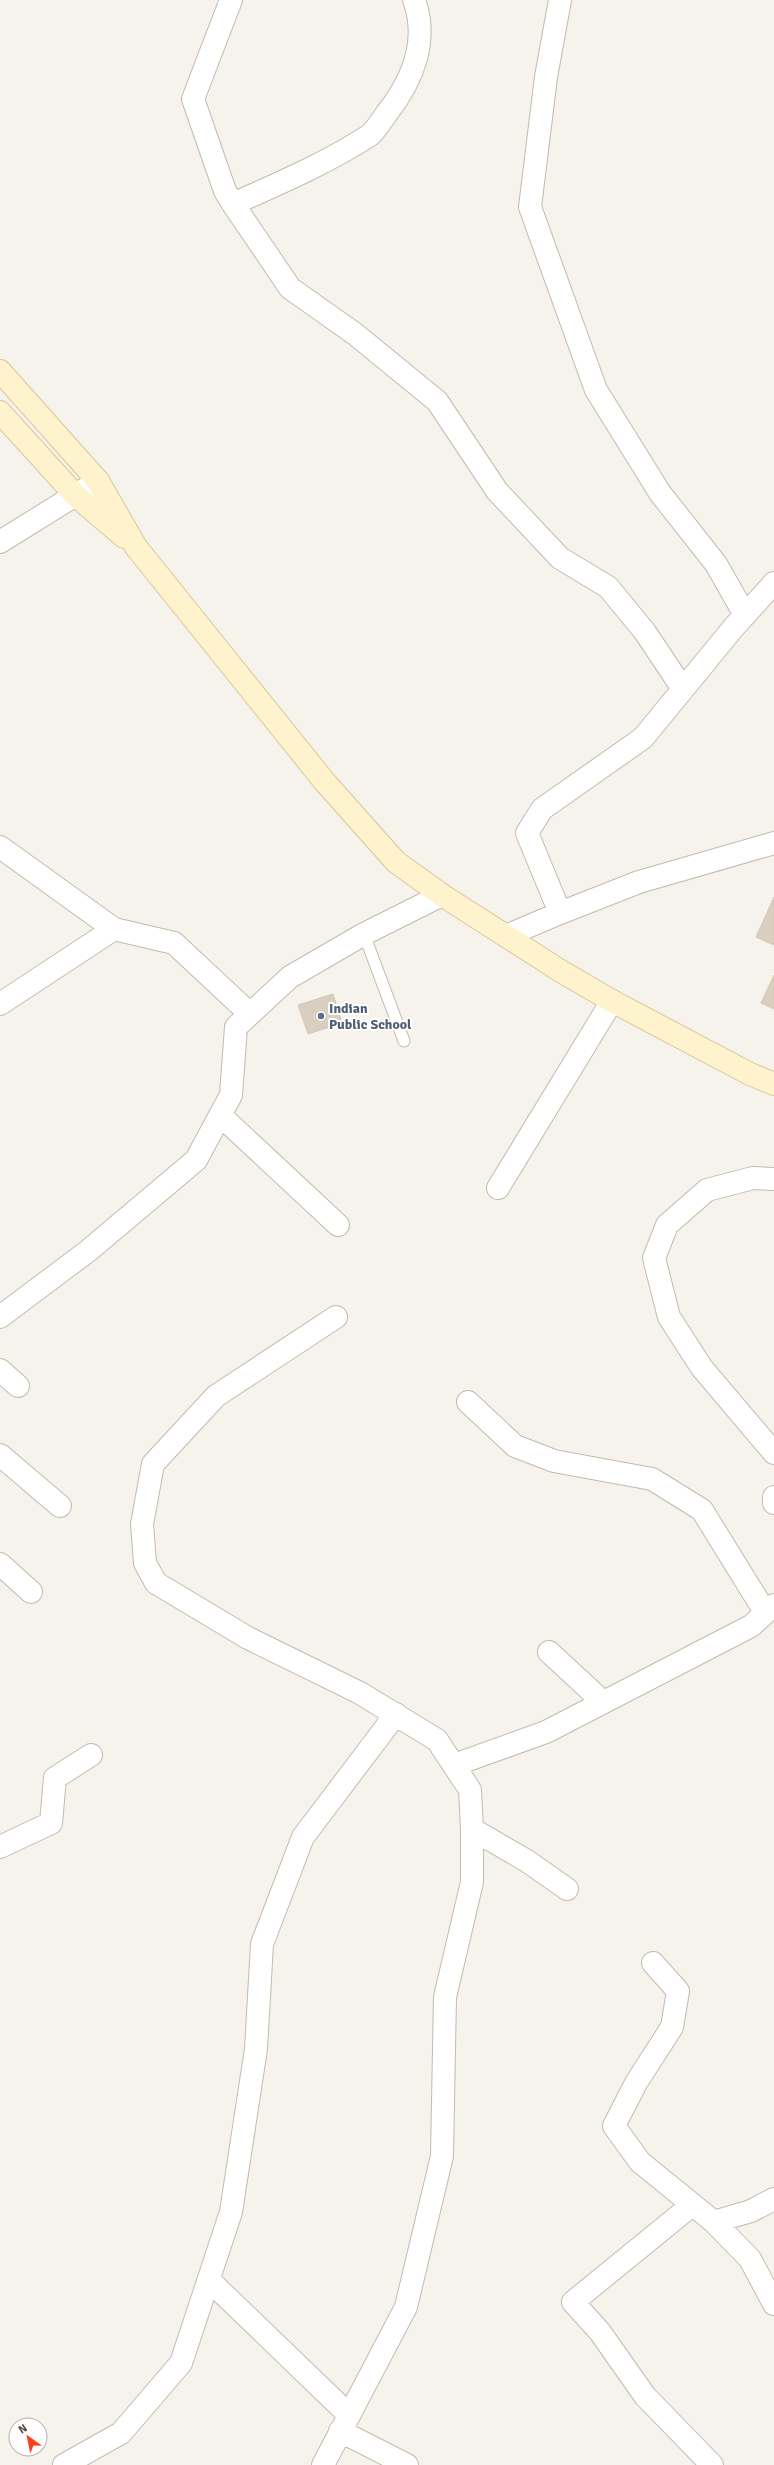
<svg xmlns="http://www.w3.org/2000/svg" width="774" height="2465" viewBox="0 0 774 2465" font-family="Signika,sans-serif">
	<style>
		.building { fill: #d8cfc1; stroke: #d3c7b4 }
		.lines { fill: none; stroke-linecap: round; stroke-linejoin: round }
		.lane-casing { stroke: #c2bbae; stroke-width: 13 }
		.street-casing { stroke: #c2bbae; stroke-width: 24 }
		.secondary-casing { stroke: #d6c79b; stroke-width: 24 }
		.lane { stroke: #fff; stroke-width: 11 }
		.street { stroke: #fff; stroke-width: 22 }
		.secondary { stroke: #fff3cd; stroke-width: 22 }
		.service-dot { fill: #5c6f8a; stroke: #fff; stroke-width: 1.5 }
		.labels { text-anchor: middle; stroke-width: 4; stroke-linejoin: round; paint-order: stroke }
		.service-label { font-size: 14px; font-weight: bold; fill: #4e5e75; stroke: #fff; text-anchor: start }
	</style>
	<rect width="100%" height="100%" fill="#f6f3ec"/>
	<path class="building" d="M774,897V945L756,937Z
		M774,975V1009L761,1003Z
		M333,994L342,1023L308,1034L298,1005Z"/>
	<g class="lines">
		<g class="lane-casing">
			<path id="lane" d="M364,934L404,1041"/>
		</g>
		<g class="street-casing">
			<path id="street" d="M231,0L193,99L225,191L233,204L290,288L355,334L437,401L497,491L560,558L608,587L645,632L683,689
				M560,0L546,77L530,207L596,390L660,493L716,564L745,615
				M233,204C278,184 329,162 370,135C376,130 382,120 387,113C412,81 429,41 414,0
				M0,542L98,481
				M0,847L114,929
				M560,913L639,882L774,843
				M506,936L560,913L527,833L542,809L643,738L734,627L774,583
				M0,1004L114,929L174,943L250,1014
				M220,1115L338,1225
				M774,1179L753,1178L707,1190L667,1225L654,1258L669,1317L702,1368L774,1453
				M498,1188L612,1001
				M0,1317L88,1251L196,1160L231,1095L236,1027L290,977L364,934L442,895
				M0,1370L18,1386
				M468,1402L515,1446L554,1461L652,1479L702,1510L765,1612
				M0,1455L60,1506
				M774,1497V1503
				M0,1564L31,1592
				M549,1652L603,1702
				M454,1765L546,1732L751,1626L774,1605
				M472,1829L527,1861L567,1889
				M0,1847L51,1823L55,1778L91,1755
				M653,1963L678,1991L672,2027L636,2083L614,2126L640,2162L714,2222L750,2259L774,2304
				M692,2205L573,2302L600,2332L645,2396L712,2465
				M714,2222L751,2211L774,2199
				M209,2280L348,2414
				M340,2431L407,2465
				M64,2465L121,2433L181,2363L231,2212L256,2049L262,1944L303,1837L396,1714
				M323,2465L406,2307L442,2156L445,1997L472,1882V1829L470,1790L437,1740L360,1693L248,1638L156,1583L145,1563L142,1524L153,1464L216,1396L336,1317"/>
		</g>
		<g class="secondary-casing">
			<path id="secondary" d="M0,371L98,481L136,547L324,781L396,862L442,895L559,970L612,1001L750,1074L774,1084
				M0,412L75,495L124,537"/>
		</g>
		<use href="#lane" class="lane"/>
		<use href="#street" class="street"/>
		<use href="#secondary" class="secondary"/>
	</g>
	<circle class="service-dot" cx="321" cy="1016" r="4"/>
	<g class="labels">
		<g class="service-label">
			<text x="329" y="1013">Indian<tspan x="329" dy="16">Public School</tspan></text>
		</g>
	</g>
	<g transform="translate(28 2437) rotate(327)"><circle r="19" fill="#ffffff" stroke="#b7b4b0"/>
	<path d="M0-3L7 15L0 10L-7 15Z" fill="#fc3f1d"/>
	<text y="-6" font-size="11" font-weight="bold" text-anchor="middle" fill="#4b4439">N</text>
	</g>
</svg>
